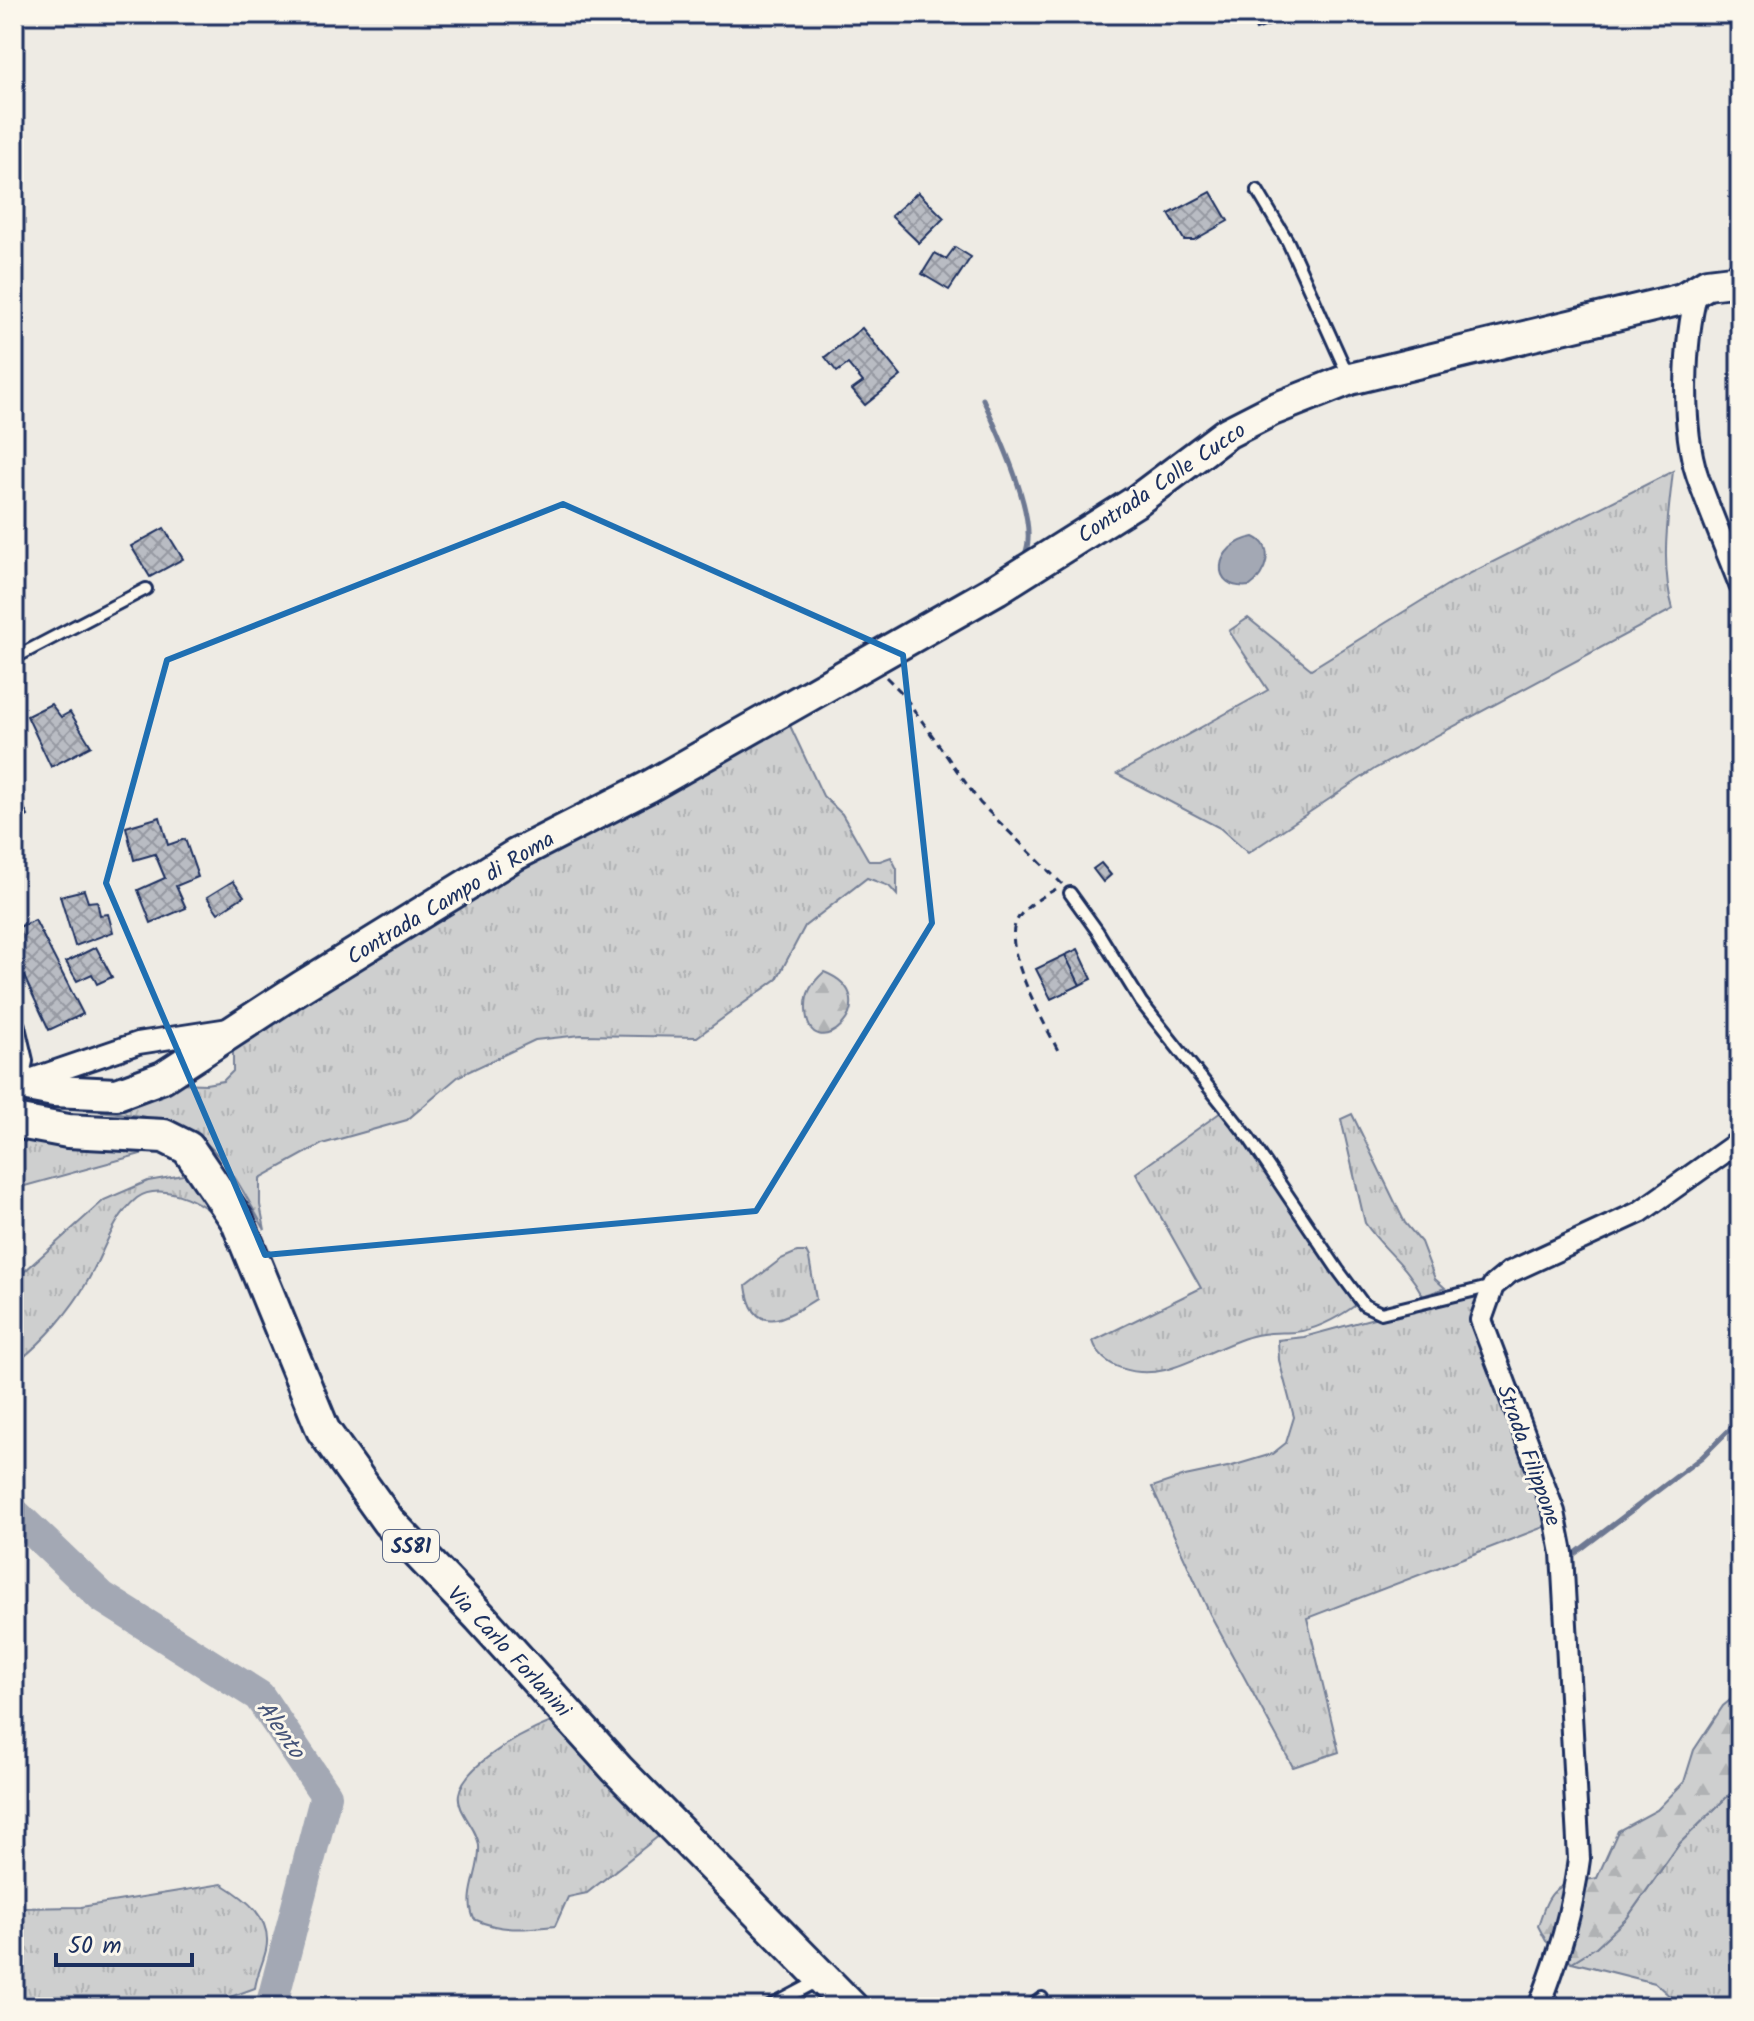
<svg xmlns="http://www.w3.org/2000/svg" width="1754" height="2021" viewBox="0 0 1754 2021" font-family="Kalam,sans-serif">
	<style>
		.grass { fill: url(#grass-tufts); stroke: #747f96; stroke-width: 2 }
		.forest { fill: url(#forest-firs); stroke: #747f96; stroke-width: 2 }
		.water { fill: #a3a8b4; stroke: #6d7892; stroke-width: 2 }
		.lines { fill: none; stroke-linecap: round; stroke-linejoin: round }
		.stream { stroke: #6d7892; stroke-width: 5 }
		.river { stroke: #a3a8b4; stroke-width: 32 }
		.building { fill: url(#building-cross-hatch); stroke: #1b2f5e; stroke-width: 2 }
		.lane-casing { stroke: #1b2f5e; stroke-width: 16 }
		.street-casing { stroke: #1b2f5e; stroke-width: 26 }
		.secondary-casing { stroke: #1b2f5e; stroke-width: 36 }
		.primary-casing { stroke: #1b2f5e; stroke-width: 38 }
		.path { stroke: #1b2f5e; stroke-width: 3; stroke-dasharray: 8 6; stroke-linecap: butt }
		.lane { stroke: #fbf7ec; stroke-width: 10 }
		.street { stroke: #fbf7ec; stroke-width: 20 }
		.secondary { stroke: #fbf7ec; stroke-width: 30 }
		.primary { stroke: #fbf7ec; stroke-width: 32 }
		.marked { fill: none; stroke: #1f6fb2; stroke-width: 6; stroke-linejoin: round }
		.labels { text-anchor: middle; stroke-width: 6; stroke-linejoin: round; paint-order: stroke }
		.shield { fill: #fbf7ec; stroke: #5e6b89; stroke-width: 2 }
		.shield-label { font-size: 20px; font-weight: bold; fill: #1b2f5e }
		.street-label { font-size: 22px; fill: #1b2f5e; stroke: #fbf7ec }
		.water-label { font-size: 24px; font-style: italic; fill: #445378; stroke: #fbf7ec }
	</style>
	<defs>
		<pattern id="grass-tufts" width="24" height="20" patternUnits="userSpaceOnUse" patternTransform="scale(2)"><rect width="24" height="20" fill="#cecfcf"/><path d="M3 7l-1-3M5 7V3M7 7l1-3M15 17l-1-3M17 17v-4M19 17l1-3" fill="none" stroke="#b0b2b4"/></pattern>
		<pattern id="forest-firs" width="22" height="20" patternUnits="userSpaceOnUse" patternTransform="scale(2)"><rect width="22" height="20" fill="#cecfcf"/><path d="M5 1l3.5 6h-7zM16 11l3.5 6h-7z" fill="#b0b2b4"/></pattern>
		<pattern id="building-cross-hatch" width="8" height="8" patternUnits="userSpaceOnUse" patternTransform="scale(2)"><rect width="8" height="8" fill="#b9bcc3"/><path d="M0 0l8 8M0 8l8-8" fill="none" stroke="#9699a2"/></pattern>
	</defs>
	<rect width="100%" height="100%" fill="#eeebe4"/>
	<filter id="ink" filterUnits="userSpaceOnUse"><feTurbulence type="fractalNoise" baseFrequency=".0125" numOctaves="2"/><feDisplacementMap in="SourceGraphic" scale="16" xChannelSelector="R" yChannelSelector="G"/><feConvolveMatrix kernelMatrix="1 2 1 2 8 2 1 2 1" color-interpolation-filters="sRGB"/></filter>
	<g filter="url(#ink)">
		<path class="grass" d="M1673,471C1668,518 1660,564 1673,609L1376,768L1248,853L1220,828L1117,774L1268,690L1229,631L1248,618L1311,669L1447,585Z
			M785,715L823,796L842,814L869,861H880L891,857L897,869V895L889,886L867,878L805,926L777,979L697,1037L581,1035L535,1040L459,1076L407,1120L322,1144L260,1178V1205L265,1230C249,1202 233,1169 210,1147C172,1108 89,1112 38,1107L27,1103L26,1099L176,1083L206,1084L223,1081L233,1071V1042L252,1027L254,1037L269,1019L358,959Z
			M1221,1112L1257,1154L1319,1253L1356,1305C1339,1317 1317,1330 1295,1332C1280,1333 1266,1332 1252,1336C1222,1344 1194,1363 1165,1370C1139,1376 1102,1370 1093,1341L1201,1288L1136,1173Z
			M1352,1114L1405,1223L1421,1242L1435,1279L1445,1288L1423,1296C1406,1263 1384,1251 1365,1223L1341,1119Z
			M14,1125L43,1131L152,1140L171,1145L188,1154L202,1172L233,1227L246,1257L276,1341C260,1306 246,1262 227,1229C213,1205 162,1179 137,1198C112,1218 103,1255 87,1282C71,1310 45,1340 20,1360L14,1339V1287L25,1271L104,1200L148,1181L201,1172L179,1155L155,1150L14,1189Z
			M797,1252H806L809,1258L816,1299C786,1318 753,1339 746,1286L781,1259Z
			M1477,1295L1478,1314L1549,1525L1307,1618L1339,1752L1293,1767L1210,1614L1152,1487L1185,1476L1232,1466L1272,1454L1286,1443L1294,1417L1279,1360L1278,1340L1304,1337L1418,1306Z
			M562,1719L665,1831L587,1893L568,1897L555,1926C526,1929 501,1932 474,1919C463,1894 481,1871 479,1846C478,1828 456,1812 459,1794C464,1763 535,1725 562,1719Z
			M1740,1784V2007H1682L1655,1983L1572,1962L1596,1947L1627,1918L1680,1843Z
			M222,1884C245,1898 273,1918 266,1950C263,1963 257,1974 255,1988L214,2003L191,2007H14V1908L81,1907Z"/>
		<path class="forest" d="M824,972C893,999 809,1073 806,1010C805,993 812,983 824,972Z
			M1740,1692V1784L1680,1843L1627,1918L1596,1947L1572,1962L1546,1941L1538,1926C1551,1884 1556,1886 1597,1878L1618,1831L1657,1810L1684,1782L1694,1750L1723,1706Z"/>
		<path class="water" d="M1254,537C1276,546 1266,575 1250,586C1208,591 1213,544 1254,537Z"/>
		<g class="lines">
			<path class="stream" d="M983,399C998,433 1040,520 1025,554
				M1573,1555L1702,1457L1740,1419"/>
			<path class="river" d="M14,1513L102,1597L259,1696L326,1795L271,2007"/>
		</g>
		<path class="building" d="M1249,14H1298L1299,15L1256,30Z
			M918,192L944,218L919,243L891,216Z
			M1211,192L1228,221L1194,240H1184L1169,214Z
			M955,247L971,257L949,290L922,274L935,253L946,259Z
			M862,328L901,376L865,405L852,390L863,382L848,364L837,372L825,357Z
			M164,528L183,559L150,577L131,546Z
			M51,704L61,717L70,712L91,746L51,767L27,716Z
			M14,788L28,816L14,823Z
			M160,817L168,845L185,839L198,877L176,886L186,908L151,923L138,890L165,878L155,854L134,860L126,827Z
			M1101,863L1111,875L1103,882L1093,869Z
			M233,881L244,896L218,913L207,897Z
			M84,890L88,902L97,901L100,915L108,914L113,932L75,946L60,896Z
			M35,920L83,1014L49,1030L22,972L14,976V929Z
			M96,947L112,977L97,984L92,974L77,981L66,962Z
			M1078,949L1092,979L1080,985L1065,955Z
			M1065,955L1080,985L1051,999L1036,969Z"/>
		<g class="lines">
			<g class="lane-casing">
				<path id="lane" d="M1257,190L1288,242L1348,375
					M14,658L146,589
					M1070,893L1098,932L1141,1002L1249,1138L1338,1270L1364,1305L1381,1313L1493,1286
					M769,2007L820,1980
					M1030,2007L1042,1998"/>
			</g>
			<g class="street-casing">
				<path id="street" d="M1697,291C1684,341 1681,426 1697,475C1710,512 1726,549 1740,585
					M14,1027L22,1061L17,1084
					M21,1083L138,1043L229,1029
					M1539,2007C1559,1955 1572,1914 1579,1859L1562,1553L1554,1512L1481,1320L1493,1286L1510,1272L1640,1212L1740,1141"/>
			</g>
			<g class="secondary-casing">
				<path id="secondary" d="M14,1087L17,1084L54,1091L117,1094L163,1077L301,987L515,855L648,787L997,589L1135,502L1227,433L1272,410L1350,379L1682,299L1707,284L1740,280"/>
			</g>
			<g class="primary-casing">
				<path id="primary" d="M14,1121L68,1131L164,1136L188,1148L237,1220L323,1430L388,1521L480,1617L617,1769L851,2007"/>
			</g>
			<path class="path" d="M886,677L902,693L980,803L1062,884
				M1056,889C1043,896 1024,907 1017,920C1000,949 1047,1026 1060,1055"/>
			<use href="#lane" class="lane"/>
			<use href="#street" class="street"/>
			<use href="#secondary" class="secondary"/>
			<use href="#primary" class="primary"/>
		</g>
	</g>
	<path class="marked" d="M563,504L903,655L932,923L756,1211L265,1255L106,883L167,660Z"/>
	<g class="labels">
		<rect class="shield" x="383" y="1530" width="56" height="32" rx="6"/>
		<g class="shield-label">
			<text x="411" y="1553">SS81</text>
		</g>
		<g class="street-label">
			<text transform="translate(1161 482) rotate(-34)" y="8">Contrada Colle Cucco</text>
			<text transform="translate(450 897) rotate(-31)" y="8">Contrada Campo di Roma</text>
			<text transform="translate(1530 1455) rotate(70)" y="8">Strada Filippone</text>
			<text transform="translate(510 1651) rotate(47)" y="8">Via Carlo Forlanini</text>
		</g>
		<g class="water-label">
			<text transform="translate(281 1729) rotate(55)" y="8">Alento</text>
		</g>
	</g>
	<rect width="1754" height="2021" fill="none" stroke="#fbf7ec" stroke-width="48"/>
	<rect x="24" y="24" width="1706" height="1973" fill="none" stroke="#1b2f5e" stroke-width="3" filter="url(#ink)"/>
	<path d="M56 1953v12h136v-12" fill="none" stroke="#1b2f5e" stroke-width="4"/>
	<text x="68" y="1953" font-size="24" fill="#1b2f5e" stroke="#fbf7ec" stroke-width="6" paint-order="stroke">50 m</text>
</svg>
